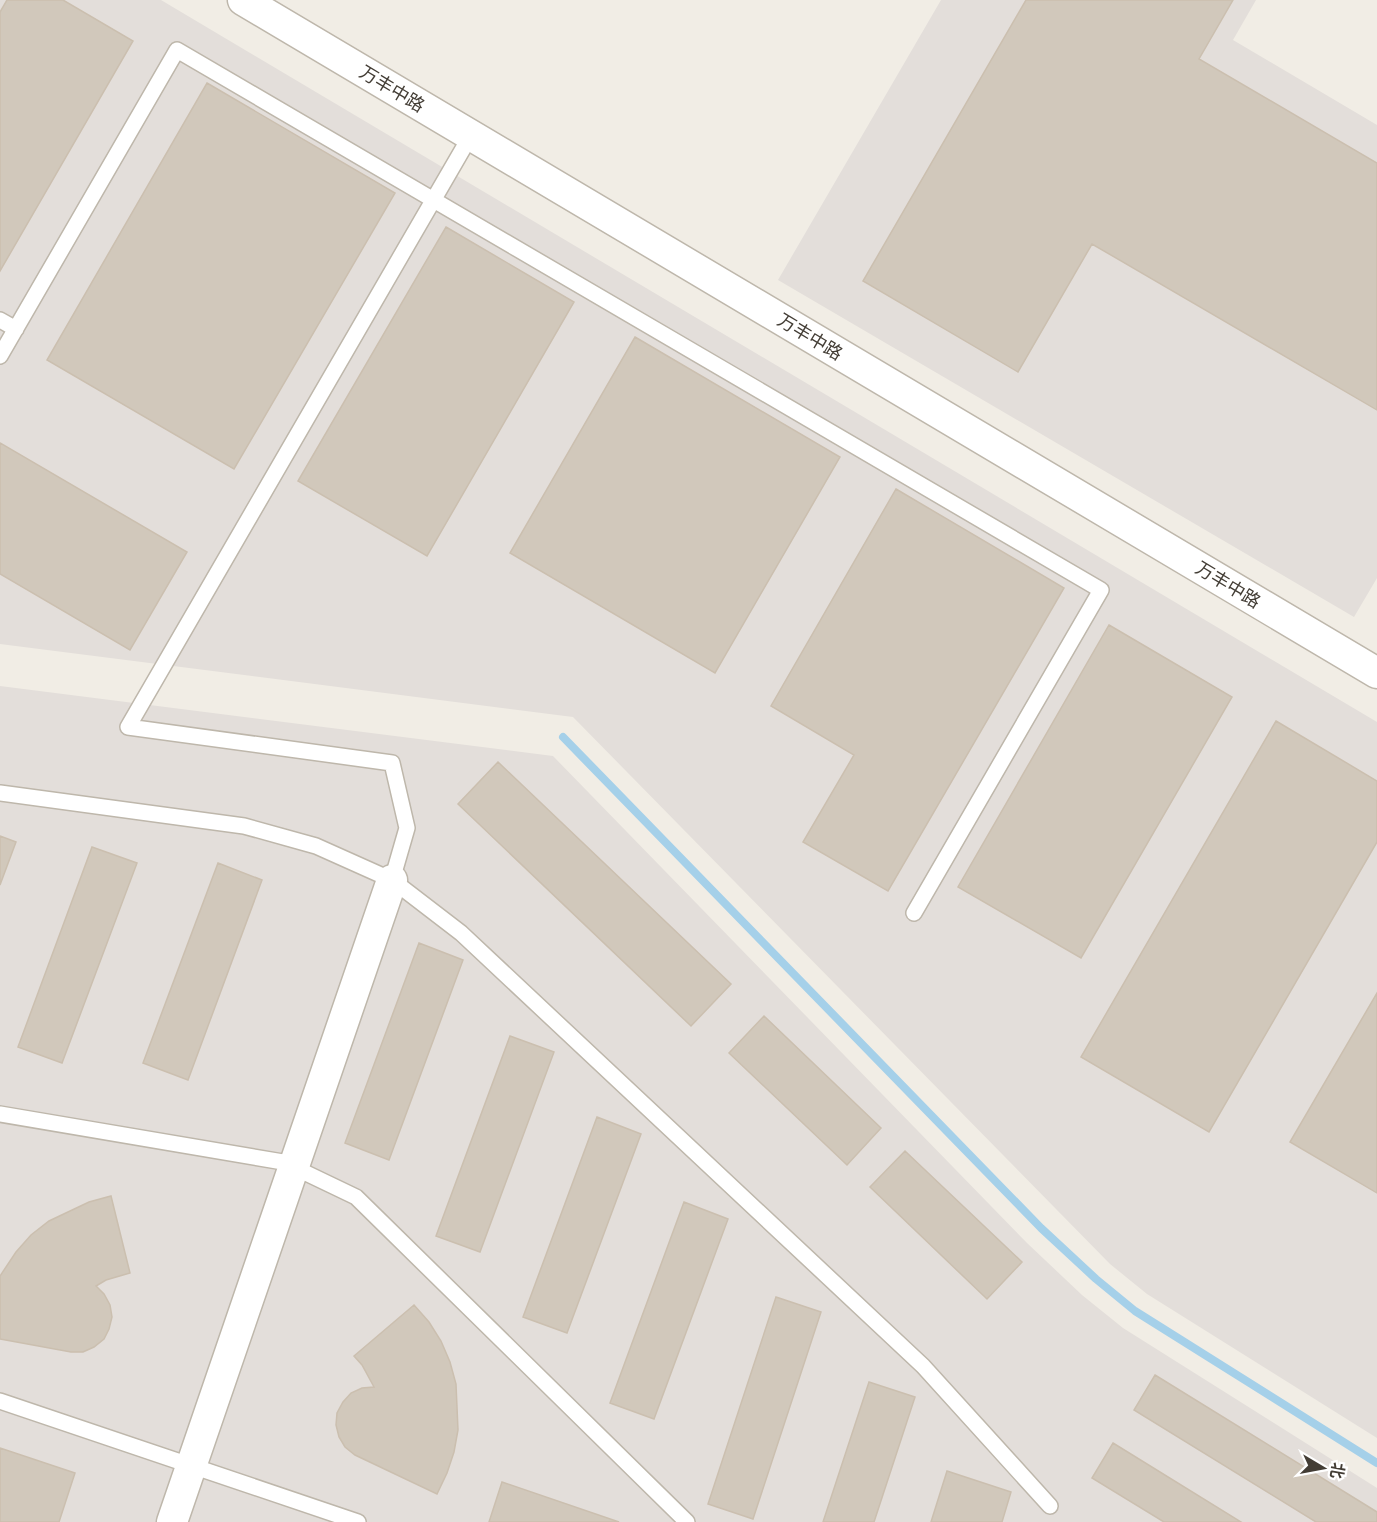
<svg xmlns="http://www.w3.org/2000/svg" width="1377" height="1522" viewBox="0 0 1377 1522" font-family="Manrope,'Noto Sans SC',sans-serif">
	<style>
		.industrial { fill: #e3deda }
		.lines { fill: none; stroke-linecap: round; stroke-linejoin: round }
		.stream { stroke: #a5d0e9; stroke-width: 8 }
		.building { fill: #d1c8bb; stroke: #cbbfaf; stroke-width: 1.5 }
		.lane-casing { stroke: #beb7ab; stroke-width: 18 }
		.street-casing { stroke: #beb7ab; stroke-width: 33 }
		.lane { stroke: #fff; stroke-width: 15 }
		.street { stroke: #fff; stroke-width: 30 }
		.labels { text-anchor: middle; stroke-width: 4.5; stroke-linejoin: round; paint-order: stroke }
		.street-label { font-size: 18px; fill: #433d35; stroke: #fff }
	</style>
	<rect width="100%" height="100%" fill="#f1ede5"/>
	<path class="industrial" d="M0,0H161L1377,722V1438L1147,1294L1110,1264L573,717L0,644Z
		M941,0H1256L1233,40L1377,125V578L1354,617L778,280Z
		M0,686L553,756L1027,1243L1082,1295L1123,1328L1377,1488V1522H0Z"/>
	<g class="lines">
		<path class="stream" d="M563,737L1041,1228L1096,1279L1135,1311L1377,1463"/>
	</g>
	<path class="building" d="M7,0H63L133,41L0,271V12Z
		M1026,0H1233L1199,59L1377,163V410L1092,244L1018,372L863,281Z
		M207,83L395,193L234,469L47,360Z
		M446,227L574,302L427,556L298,481Z
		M635,337L840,457L715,673L510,553Z
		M0,443L187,552L130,650L0,574Z
		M896,489L1064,588L888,891L803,842L854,755L771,706Z
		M1109,625L1232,697L1081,958L958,887Z
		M1276,721L1377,781V842L1209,1132L1081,1057Z
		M498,762L731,984L691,1026L458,804Z
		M0,836L16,842L0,885Z
		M92,847L137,863L62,1063L18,1047Z
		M218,863L262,880L188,1080L143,1063Z
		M419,943L463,960L389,1160L345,1143Z
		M1377,993V1193L1290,1142Z
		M764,1016L881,1128L847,1165L729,1053Z
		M510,1036L554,1052L480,1252L436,1236Z
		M597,1117L641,1134L567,1333L523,1317Z
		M905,1151L1022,1262L987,1299L870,1187Z
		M111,1196L130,1273L106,1280L96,1286L104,1294L110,1305L112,1317L109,1329L104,1339L94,1347L83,1352H71L0,1339V1276L16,1252L31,1235L49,1221L89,1202Z
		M684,1202L728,1219L654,1419L610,1403Z
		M776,1297L821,1312L753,1519L708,1504Z
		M414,1305L429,1322L441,1341L450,1362L456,1384L458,1430L454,1452L447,1473L437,1494L355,1455L345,1447L339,1437L336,1425L337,1413L343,1402L351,1393L362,1388L374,1387L362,1365L354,1356Z
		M1155,1375L1377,1512V1522H1316L1134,1410Z
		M869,1382L915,1397L874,1522H823Z
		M1113,1443L1241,1522H1164L1092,1478Z
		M0,1448L75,1473L59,1522H0Z
		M947,1471L1011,1492L1002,1522H931Z
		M502,1482L619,1522H489Z"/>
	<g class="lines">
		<g class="lane-casing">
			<path id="lane" d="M0,320L16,329
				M0,356L177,50L1101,590L914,913
				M0,793L244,826L316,846L392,880L461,933L923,1366L1050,1506
				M392,880L407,828L392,763L128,727L471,135
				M0,1114L283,1162L356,1197L687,1522
				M0,1401L358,1522"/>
		</g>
		<g class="street-casing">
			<path id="street" d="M243,0L1377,673
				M172,1522L392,880"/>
		</g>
		<use href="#lane" class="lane"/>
		<use href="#street" class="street"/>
	</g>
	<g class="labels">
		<g class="street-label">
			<text transform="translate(392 89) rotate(31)" y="6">万丰中路</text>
			<text transform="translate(810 337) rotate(31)" y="6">万丰中路</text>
			<text transform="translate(1228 585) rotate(31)" y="6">万丰中路</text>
		</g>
	</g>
	<g transform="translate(1323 1468) rotate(100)" stroke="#ffffff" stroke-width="4.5" paint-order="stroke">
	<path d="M0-4.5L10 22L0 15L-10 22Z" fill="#433d35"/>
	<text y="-9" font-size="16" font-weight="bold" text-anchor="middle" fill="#433d35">北</text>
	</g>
</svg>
